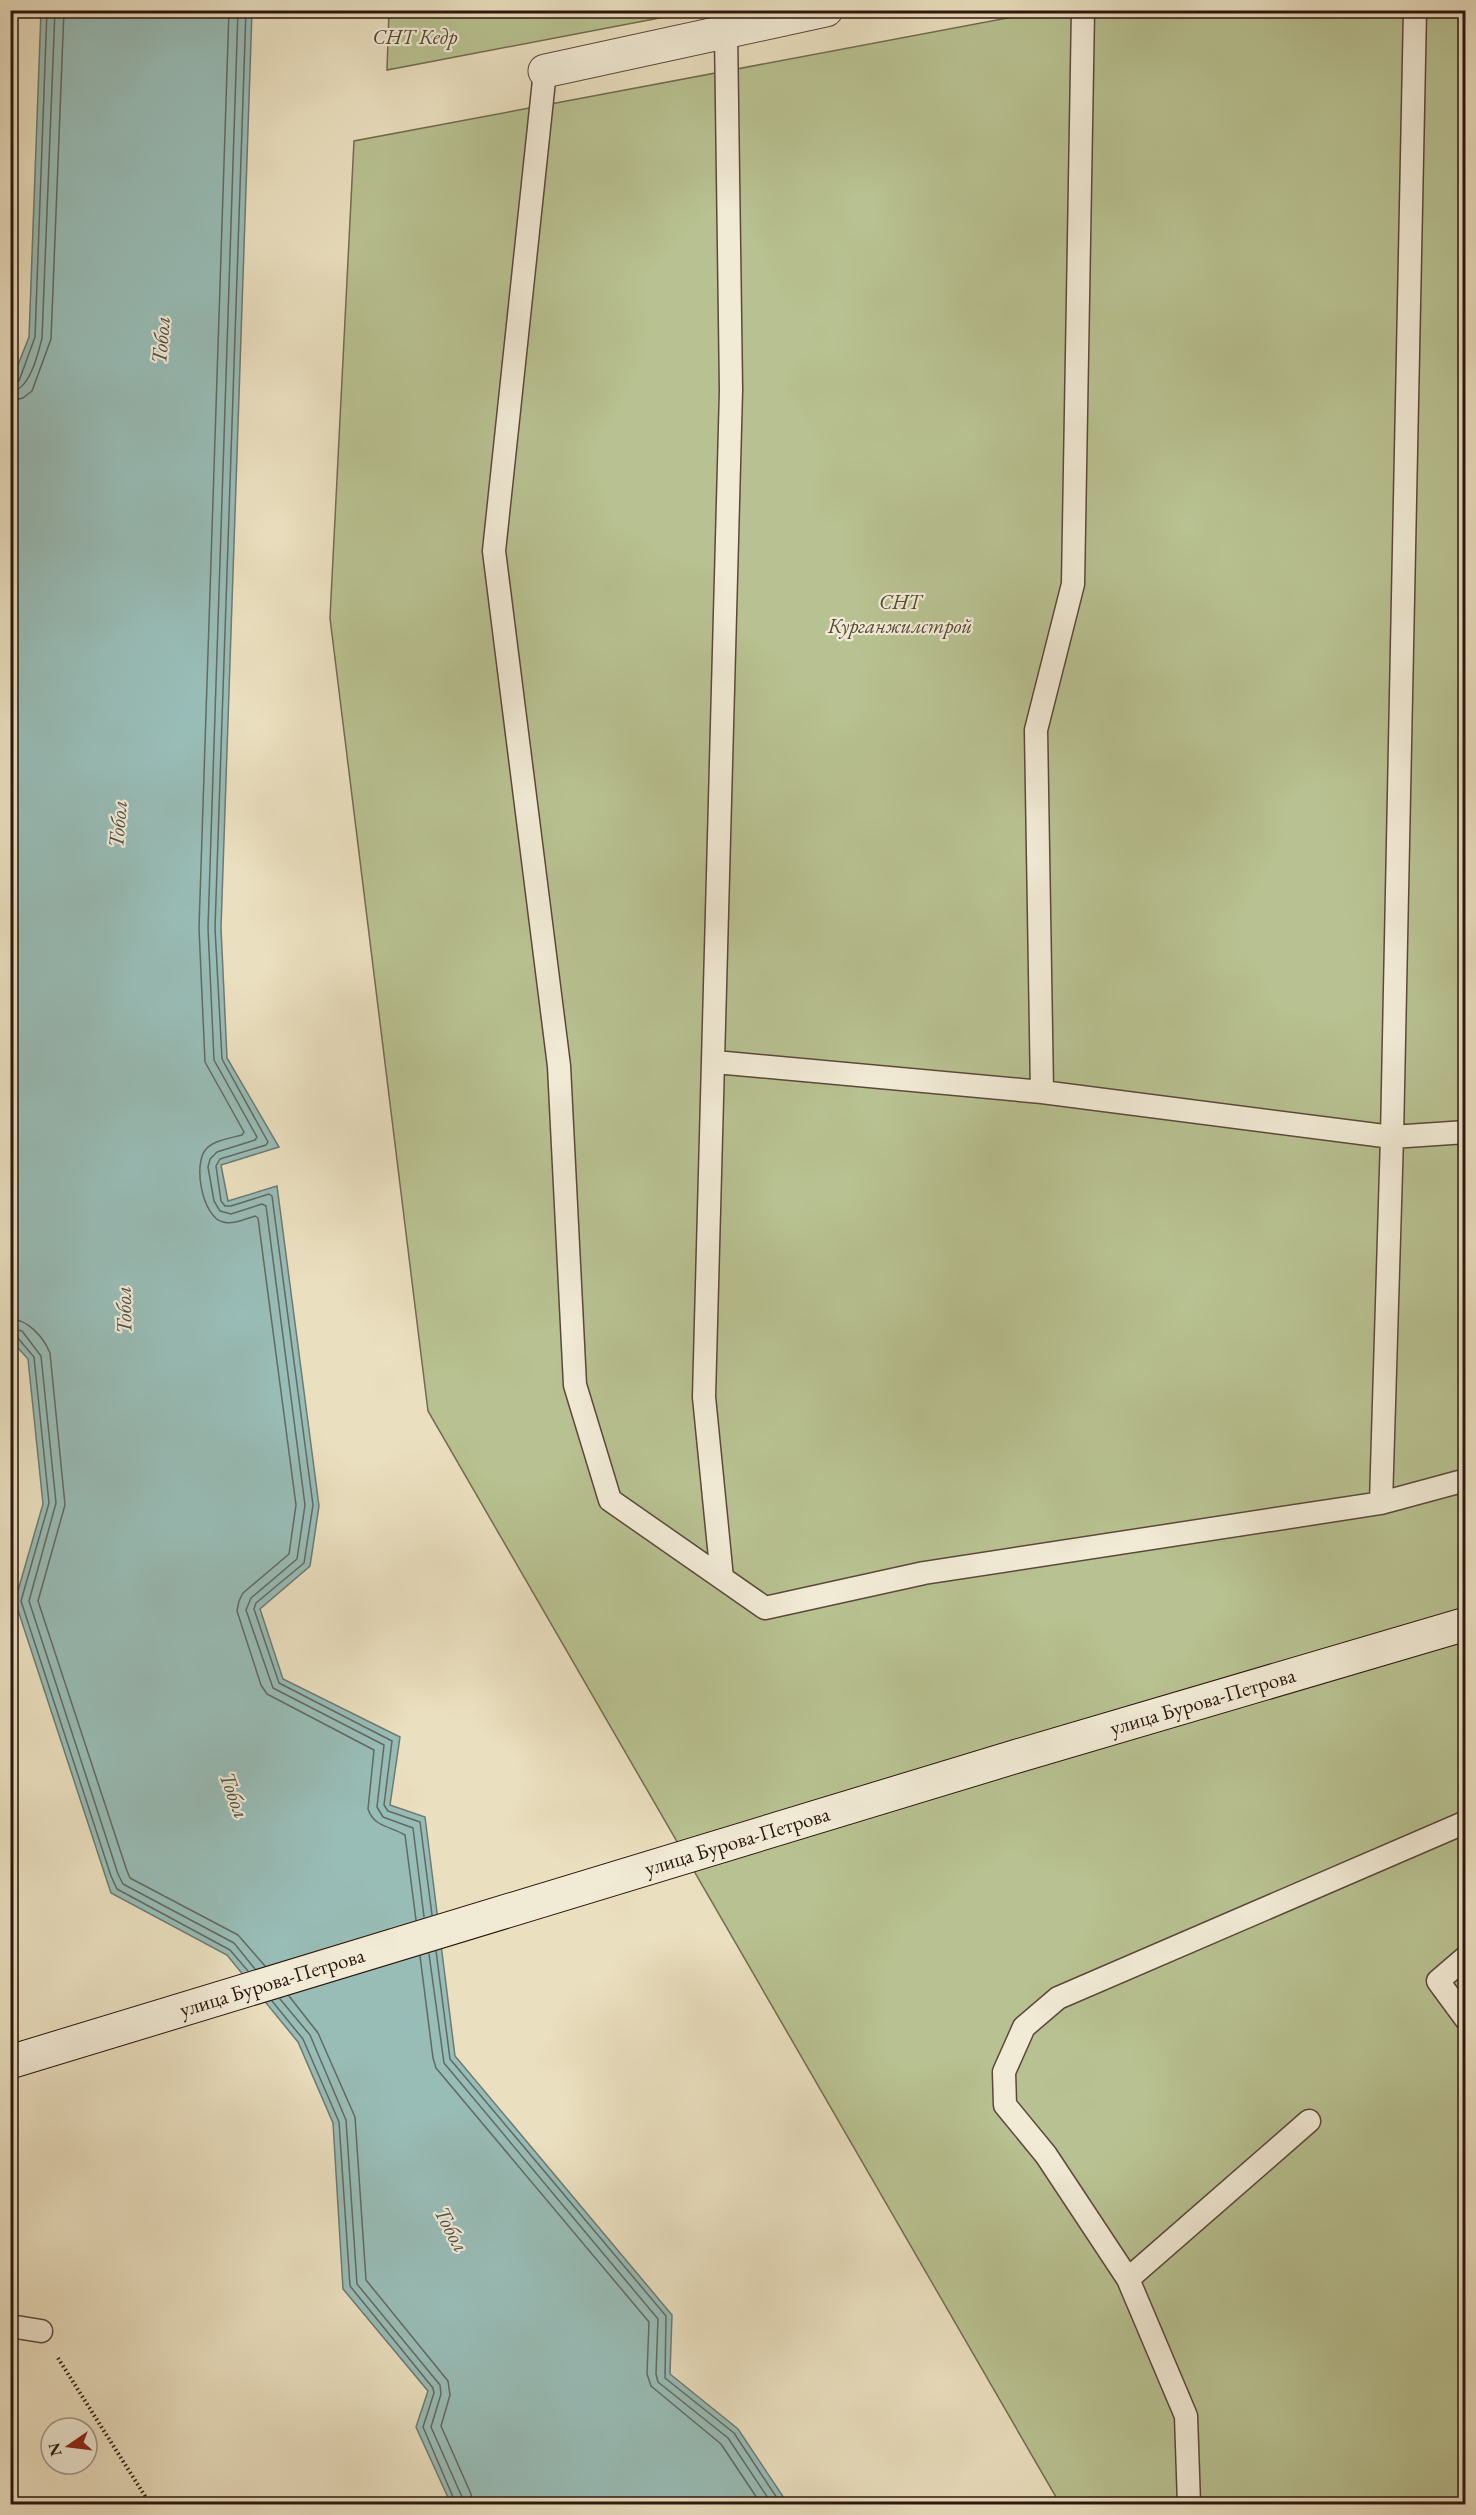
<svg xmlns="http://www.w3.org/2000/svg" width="1476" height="2515" viewBox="0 0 1476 2515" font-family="'EB Garamond',serif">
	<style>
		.green { fill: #b8c191; stroke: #726c50; stroke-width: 1.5 }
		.water { fill: #98bcb6; stroke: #6d7a73; stroke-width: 1.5 }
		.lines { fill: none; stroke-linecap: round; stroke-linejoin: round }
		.shore { stroke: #626962; stroke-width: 1.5 }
		.lane-casing { stroke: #5c483a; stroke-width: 25 }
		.street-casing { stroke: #5c483a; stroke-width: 35 }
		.secondary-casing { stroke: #2c160e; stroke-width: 35 }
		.path { stroke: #2c160e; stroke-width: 4; stroke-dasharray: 1.5 3; stroke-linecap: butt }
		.lane { stroke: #f1ead5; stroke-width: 22 }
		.street { stroke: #f1ead5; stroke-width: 33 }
		.secondary { stroke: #f1ead5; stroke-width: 33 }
		.labels { text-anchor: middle; stroke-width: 4.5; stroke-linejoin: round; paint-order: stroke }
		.park-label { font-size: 21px; font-style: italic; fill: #564935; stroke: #f1ead5 }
		.street-label { font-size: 21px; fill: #2c160e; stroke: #f1ead5 }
		.water-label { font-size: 22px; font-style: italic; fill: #525049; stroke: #f1ead5 }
	</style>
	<rect width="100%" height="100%" fill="#eadfbf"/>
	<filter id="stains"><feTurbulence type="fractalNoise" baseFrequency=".00333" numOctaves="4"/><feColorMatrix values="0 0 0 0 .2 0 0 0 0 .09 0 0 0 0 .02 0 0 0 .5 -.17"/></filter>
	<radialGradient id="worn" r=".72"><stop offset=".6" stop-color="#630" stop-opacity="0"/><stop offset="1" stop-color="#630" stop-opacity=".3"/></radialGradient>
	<path class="green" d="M389,11V10L696,11L387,70Z
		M1045,11H1465V2504H1060L428,1411L330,618L354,141Z"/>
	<path class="water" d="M41,11H252L221,928L227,1058L279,1147L221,1165L228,1201L277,1186L319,1506L310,1566L260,1609L283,1679L400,1737L390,1805L425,1817L455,2056L672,2315L670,2374L738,2429L788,2504H451L416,2427L428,2391L343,2289L333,2123L298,2042L227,1955L111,1893L15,1601L43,1504L28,1359L10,1339V385L29,337Z"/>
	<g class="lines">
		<path class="shore" d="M229,10L199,928L205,1062L244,1132L242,1135C231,1138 215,1140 207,1148C192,1162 202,1217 223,1222C233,1225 245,1219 255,1216L258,1218L296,1505L289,1554L243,1593L239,1601L237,1611L261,1685L267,1694L374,1750L368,1809C374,1827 390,1826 405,1835L416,1920
			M238,10L208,928L214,1060L257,1137L255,1140L217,1152L210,1159L208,1167L214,1201L220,1211L231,1214L262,1204L266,1206L305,1505L297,1559L251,1598L246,1610L273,1688L384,1745L377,1807L383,1817L413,1828L424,1917
			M246,10L215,928L222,1059L268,1142L266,1145L220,1159L216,1166L221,1201L225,1206H231L269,1194L272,1196L313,1505L304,1563L256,1603L254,1609L279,1683L392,1741L384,1805L388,1811L420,1822L432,1915
			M10,384L19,381L35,337L47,10
			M10,392C30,390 38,354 42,338L55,10
			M10,401L23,398L32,391L51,339L64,10
			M10,1319C28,1319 44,1338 50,1353L65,1505L38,1601L127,1871L130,1878L238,1935L265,1966
			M10,1328L22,1331L41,1356L56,1503L29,1601L118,1874L123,1884L234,1943L255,1969
			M10,1335L17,1337L34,1357L49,1503L21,1601L111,1876L117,1889L230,1950L248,1971
			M436,1951L450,2059L666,2316L665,2378L734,2433L781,2504
			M429,1954L444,2063L658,2319L656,2374L658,2382L728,2438L772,2504
			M420,1956L433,2058L436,2068L649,2322L647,2374L651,2386L721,2444L761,2504
			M289,1996L318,2033L355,2117L366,2280L448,2381L450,2395L441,2426L471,2494L472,2504
			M280,1999L310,2035L346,2120L357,2284L440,2385L441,2394L431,2427L462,2497L463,2504
			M272,2001L303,2039L339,2122L350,2286L433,2388L434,2393L423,2427L456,2504"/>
		<g class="lane-casing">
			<path id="lane" d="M545,71L494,551L559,1066L575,1385L610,1500L765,1608L924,1573L1381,1503L1466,1480
				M715,1062L1042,1092L1392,1137L1466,1132
				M1042,1092L1036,730L1073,584L1083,10
				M1381,1503L1392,1137L1415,10
				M722,1578L704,1397L731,390L726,32
				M1466,1957L1438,1981L1466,2019
				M1128,2279L1309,2121
				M10,2326L41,2331
				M1189,2504L1186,2416L1128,2279L1046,2155L1005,2105L1004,2072L1024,2027L1058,1998L1466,1822"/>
		</g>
		<g class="street-casing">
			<path id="street" d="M545,71L826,10"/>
		</g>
		<g class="secondary-casing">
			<g id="secondary">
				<path id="s1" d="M10,2062L1014,1757L1466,1624"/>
			</g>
		</g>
		<path class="path" d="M10,2283L17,2293
			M58,2358L150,2504"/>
		<use href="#lane" class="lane"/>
		<use href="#street" class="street"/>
		<use href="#secondary" class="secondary"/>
	</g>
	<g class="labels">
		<g class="park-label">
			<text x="415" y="44">СНТ Кедр</text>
			<text x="900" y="609">СНТ<tspan x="900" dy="24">Курганжилстрой</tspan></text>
		</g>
		<g class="street-label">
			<text dy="7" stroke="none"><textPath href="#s1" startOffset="1246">улица Бурова-Петрова</textPath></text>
			<text dy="7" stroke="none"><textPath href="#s1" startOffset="760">улица Бурова-Петрова</textPath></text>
			<text dy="7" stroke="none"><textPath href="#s1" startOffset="274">улица Бурова-Петрова</textPath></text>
		</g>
		<g class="water-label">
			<text transform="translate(160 340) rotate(-85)" y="8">Тобол</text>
			<text transform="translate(117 824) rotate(-85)" y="8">Тобол</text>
			<text transform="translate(123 1310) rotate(-91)" y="8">Тобол</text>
			<text transform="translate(235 1795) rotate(70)" y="8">Тобол</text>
			<text transform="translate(452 2229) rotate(62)" y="8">Тобол</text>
		</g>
	</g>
	<rect width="1476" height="2515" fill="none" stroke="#eadfbf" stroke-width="36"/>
	<rect x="12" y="12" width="1452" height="2491" fill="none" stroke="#2c160e" stroke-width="3"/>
	<rect x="18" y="18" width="1440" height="2479" fill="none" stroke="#2c160e" stroke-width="1.5"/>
	<g transform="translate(69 2446) rotate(256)"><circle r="28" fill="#f1ead5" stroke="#a29585" stroke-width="1.5"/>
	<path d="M0-4.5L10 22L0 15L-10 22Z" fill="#8f2418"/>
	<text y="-9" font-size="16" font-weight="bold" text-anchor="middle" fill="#2c160e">N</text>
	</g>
	<rect width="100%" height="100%" filter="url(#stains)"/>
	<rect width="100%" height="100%" fill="url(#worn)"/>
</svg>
